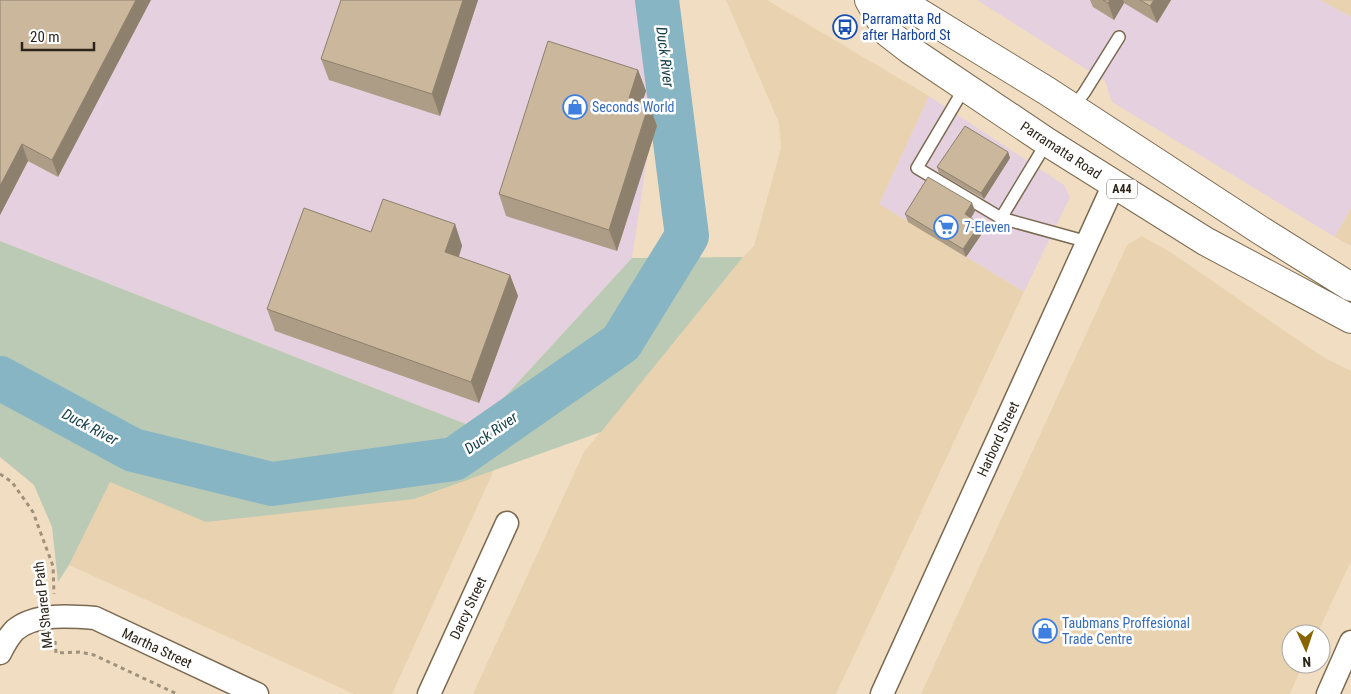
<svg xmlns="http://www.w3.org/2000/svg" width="1351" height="694" viewBox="0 0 1351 694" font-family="'Roboto Condensed',sans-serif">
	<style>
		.commercial { fill: #e5d0df }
		.built { fill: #e9d2af }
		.green { fill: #bacab5 }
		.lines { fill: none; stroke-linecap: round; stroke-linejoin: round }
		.river { stroke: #87b5c3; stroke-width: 44 }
		.service-casing { stroke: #7b6a51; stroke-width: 14 }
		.minor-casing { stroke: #7b6a51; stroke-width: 25 }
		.trunk-casing { stroke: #7b6a51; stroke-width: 30 }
		.path { stroke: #9f917c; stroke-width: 3; stroke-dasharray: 4 4; stroke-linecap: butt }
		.service { stroke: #fff; stroke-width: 11 }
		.minor { stroke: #fff; stroke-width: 22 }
		.trunk { stroke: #fff; stroke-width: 28 }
		.wall { fill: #ae9d86 }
		.shaded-wall { fill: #8d806d }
		.building { fill: #cab79c; stroke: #8d806d }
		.labels { text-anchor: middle; stroke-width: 5; stroke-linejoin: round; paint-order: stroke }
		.shield { fill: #fff; stroke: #6b665f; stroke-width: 1 }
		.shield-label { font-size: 12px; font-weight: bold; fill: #2c251a }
		.transit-label { font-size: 14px; fill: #164399; stroke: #fff; text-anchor: start }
		.shop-label { font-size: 14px; fill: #366cbe; stroke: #fff; text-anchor: start }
		.street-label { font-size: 14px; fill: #2c251a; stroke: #fff }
		.water-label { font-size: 15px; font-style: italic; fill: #19424d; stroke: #fff }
	</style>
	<rect width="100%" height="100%" fill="#f1dec2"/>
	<path class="commercial" d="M0,0H639L660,72L632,258L476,428L0,241Z
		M977,0H1321L1351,17V208L1335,237L1112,102L1105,81Z
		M929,96L1064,185L1070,197L1024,292L879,204Z"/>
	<path class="built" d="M726,0H767L929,96L879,204L1024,292L836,694H473L584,452L743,257L754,246L781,148L779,123Z
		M1321,0H1351V17Z
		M1351,208V246L1335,237Z
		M1142,236L1170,252L1323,357L1351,371V561L1317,634H1291V664H1303L1290,694H921L1127,245Z
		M499,459L392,694H354L69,565L109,481L206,522Z"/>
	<path class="green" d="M0,241L476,428L632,258L743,257L601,432L414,499L206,522L110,482L69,565L58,582L52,527L34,485L0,457Z"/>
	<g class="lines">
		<path class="river" d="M0,378L133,450L272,484L454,459L621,343L687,236L657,0"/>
		<g class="service-casing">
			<path id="service" d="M965,87L917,168L1001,218
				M1072,108L1084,93L1119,37
				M1047,142L1001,218L1088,242"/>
		</g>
		<g class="minor-casing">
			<path id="minor" d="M0,653C4,645 9,636 15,630C35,613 71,616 95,618L257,694
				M429,694L507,523
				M882,694L1114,184
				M1328,694L1351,642"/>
		</g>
		<g class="trunk-casing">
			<path id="trunk" d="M869,0L888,33L910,50L1047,142L1205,241L1351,319
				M872,0L905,4L1047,91L1260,230L1351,287"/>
		</g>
		<path class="path" d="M0,474L12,482L33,512L53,566L54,594
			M55,641L56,653L80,652L94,655L177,694"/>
		<use href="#service" class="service"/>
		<use href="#minor" class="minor"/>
		<use href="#trunk" class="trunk"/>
	</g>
	<path class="wall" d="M0,0L58,177L28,161L0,215Z
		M478,0L440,116L329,80L321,59Z
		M1090,0H1171L1157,23L1124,3L1114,20L1093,7Z
		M638,70L646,91L642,102L657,126L617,251L506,216L499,194Z
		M1008,152L1010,158L984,199L939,173L937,167Z
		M972,203L975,211L971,218L980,224L983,232L966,257L908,222L905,214Z
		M455,224L462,246L459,257L510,275L518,296L479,403L275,331L267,309Z"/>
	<path class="shaded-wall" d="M136,0H151L58,177L52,160Z
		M463,0H478L440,116L432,94Z
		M1110,0H1123L1124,3L1114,20L1108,3Z
		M1154,0H1171L1157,23L1150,6Z
		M638,70L646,91L637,119L629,98Z
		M649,104L657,126L617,251L609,230Z
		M22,144L28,161L0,215V186Z
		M1008,152L1010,158L984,199L981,193Z
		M972,203L975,211L968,223L965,214Z
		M455,224L462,246L453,273L445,252Z
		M980,224L983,232L966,257L963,249Z
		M510,275L518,296L479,403L471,382Z"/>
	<path class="building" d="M0,0H136L52,160L22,144L0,186Z
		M341,0H463L432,94L321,59Z
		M1103,0H1110L1108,3Z
		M1140,0H1154L1150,6Z
		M548,41L638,70L629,98L649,104L609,230L499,194Z
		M965,126L1008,152L981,193L937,167Z
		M928,177L972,203L965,214L980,224L963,249L905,214Z
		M383,199L455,224L445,252L510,275L471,382L267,309L304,208L371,232Z"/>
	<defs>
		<g id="bus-ring" transform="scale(1.25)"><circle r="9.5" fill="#fff" stroke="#1a4fb4" stroke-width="1.5"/><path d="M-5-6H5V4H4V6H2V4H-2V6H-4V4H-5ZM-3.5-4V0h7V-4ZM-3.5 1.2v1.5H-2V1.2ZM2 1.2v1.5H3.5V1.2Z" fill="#1a4fb4"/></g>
		<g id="shop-ring" transform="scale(1.25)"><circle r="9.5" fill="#fff" stroke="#3f7fe0" stroke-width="1.5"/><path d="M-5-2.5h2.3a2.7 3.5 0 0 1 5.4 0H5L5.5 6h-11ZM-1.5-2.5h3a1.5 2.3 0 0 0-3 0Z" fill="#3f7fe0"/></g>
		<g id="supermarket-ring" transform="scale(1.25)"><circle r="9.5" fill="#fff" stroke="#3f7fe0" stroke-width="1.5"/><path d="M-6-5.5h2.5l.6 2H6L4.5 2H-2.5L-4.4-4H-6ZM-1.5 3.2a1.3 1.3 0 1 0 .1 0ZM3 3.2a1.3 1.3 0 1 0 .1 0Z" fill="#3f7fe0"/></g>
	</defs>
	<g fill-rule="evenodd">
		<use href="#bus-ring" x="845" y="27"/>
		<use href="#shop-ring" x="575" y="107"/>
		<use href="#supermarket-ring" x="946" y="227"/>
		<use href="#shop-ring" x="1045" y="631"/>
	</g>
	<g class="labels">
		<rect class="shield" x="1107" y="179.5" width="30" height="19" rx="4"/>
		<g class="shield-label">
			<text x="1122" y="193">A44</text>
		</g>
		<g class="transit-label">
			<text x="862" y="24">Parramatta Rd<tspan x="862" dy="16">after Harbord St</tspan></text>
		</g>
		<g class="shop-label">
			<text x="592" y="112">Seconds World</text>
			<text x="964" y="232">7-Eleven</text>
			<text x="1062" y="628">Taubmans Proffesional<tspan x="1062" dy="16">Trade Centre</tspan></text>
		</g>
		<g class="street-label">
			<text transform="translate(1061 150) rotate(33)" y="5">Parramatta Road</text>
			<text transform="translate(998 439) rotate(-65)" y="5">Harbord Street</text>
			<text transform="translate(43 605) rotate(-96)" y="5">M4 Shared Path</text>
			<text transform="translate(468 608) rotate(-65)" y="5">Darcy Street</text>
			<text transform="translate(157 648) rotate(25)" y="5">Martha Street</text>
		</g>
		<g class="water-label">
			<text transform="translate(665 57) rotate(83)" y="5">Duck River</text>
			<text transform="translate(90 427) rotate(28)" y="5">Duck River</text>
			<text transform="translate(491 433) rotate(-35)" y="5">Duck River</text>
		</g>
	</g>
	<g transform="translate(1306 649) rotate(177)"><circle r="24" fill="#ffffff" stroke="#aba8a3"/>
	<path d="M0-4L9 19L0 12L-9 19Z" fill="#886400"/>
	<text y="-8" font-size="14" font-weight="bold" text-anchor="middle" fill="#2c251a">N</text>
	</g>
	<path d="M22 42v8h72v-8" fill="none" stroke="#2c251a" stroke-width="2.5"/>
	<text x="30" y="42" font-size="15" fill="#2c251a" stroke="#ffffff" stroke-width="4" paint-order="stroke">20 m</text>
</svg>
